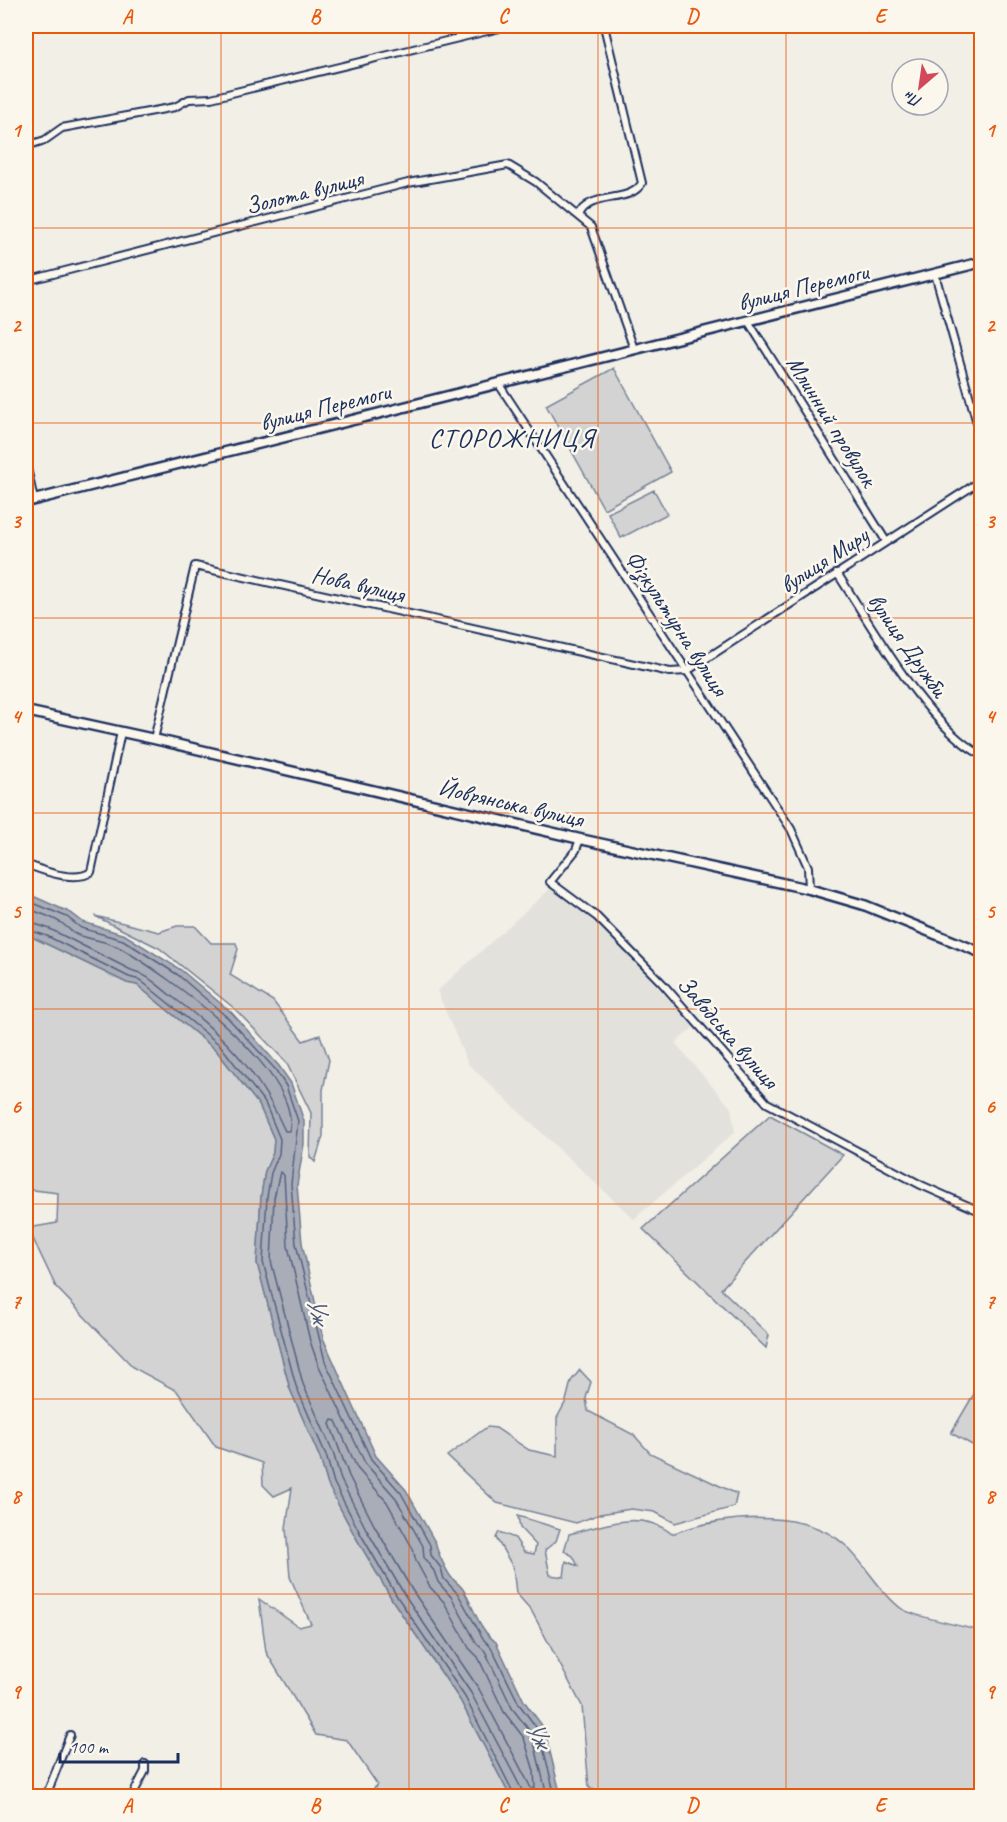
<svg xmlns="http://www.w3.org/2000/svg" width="1007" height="1822" viewBox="0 0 1007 1822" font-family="Caveat,sans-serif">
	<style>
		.built { fill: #e2e1dc }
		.green { fill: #d2d3d2; stroke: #768198; stroke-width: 1.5 }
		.water { fill: #a9adb7; stroke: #707b93; stroke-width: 1.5 }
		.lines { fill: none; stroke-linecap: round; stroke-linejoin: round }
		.shore { stroke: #546182; stroke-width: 1.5 }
		.street-casing { stroke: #1b2f5e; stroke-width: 10 }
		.secondary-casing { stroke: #1b2f5e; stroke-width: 13 }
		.street { stroke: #fbf7ec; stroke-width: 6 }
		.secondary { stroke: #fbf7ec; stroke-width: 8 }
		.grid { fill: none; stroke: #e8590c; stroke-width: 1.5; stroke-opacity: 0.55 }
		.labels { text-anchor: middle; stroke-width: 5; stroke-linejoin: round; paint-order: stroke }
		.street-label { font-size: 24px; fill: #1b2f5e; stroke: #fbf7ec }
		.water-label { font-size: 26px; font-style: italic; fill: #465579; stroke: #fbf7ec }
		.quarter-label { font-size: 27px; letter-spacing: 1.5px; fill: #1b2f5e; stroke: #fbf7ec }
		.neatline { fill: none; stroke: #e8590c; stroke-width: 2 }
		.grid-label { font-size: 20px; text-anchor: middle; font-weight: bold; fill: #e8590c }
	</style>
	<rect width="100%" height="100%" fill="#f2efe6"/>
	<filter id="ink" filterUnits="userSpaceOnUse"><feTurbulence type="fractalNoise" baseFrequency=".0167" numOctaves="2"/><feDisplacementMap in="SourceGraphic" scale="12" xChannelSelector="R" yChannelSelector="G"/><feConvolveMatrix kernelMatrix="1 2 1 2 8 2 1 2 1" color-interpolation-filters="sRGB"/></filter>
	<g filter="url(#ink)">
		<path class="built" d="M551,888L594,918L694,1027L675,1043L731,1108L735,1132L634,1219L468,1064L437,991Z"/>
		<path class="green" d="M614,368L671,472L604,509L546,405Z
			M654,490L667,514L621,538L608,513Z
			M95,916L159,932L177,926H195L211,943H236L238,949L230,975L273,1001L303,1041L320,1035L329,1060L323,1090V1136L315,1162L310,1157L311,1113L286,1062L234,1008L159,948Z
			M26,934L127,983L137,985L216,1050L259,1105L274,1139L273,1153L265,1171L261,1196L257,1263L290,1389L320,1458L328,1485L355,1536L393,1601L460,1700L510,1796H370L377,1784L347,1740L316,1735L266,1652L259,1599L299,1627L311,1624L290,1577L286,1528L292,1488L274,1496L263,1485L262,1463L216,1447L177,1391L134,1368L56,1287L28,1228L57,1223L58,1193L26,1189Z
			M770,1115L843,1155L721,1289L769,1335L766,1348L643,1229Z
			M580,1370L591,1382L586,1398L588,1411L634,1435L650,1453L737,1494L734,1507L675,1523L655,1512L631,1509L600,1514L576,1523L497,1503L447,1456L487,1427L496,1428L529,1450L557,1456V1418L566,1401L571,1381Z
			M981,1382V1450L951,1433Z
			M518,1516L560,1529L556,1541L545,1550L550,1575L564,1577L566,1561L578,1566L573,1556L564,1551L569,1534C605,1525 640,1509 672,1534C720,1516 802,1507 844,1544C863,1561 882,1595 902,1609C912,1616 966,1627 981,1631V1796H611V1794L589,1788L582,1706L531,1610L516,1593L513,1567L496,1538L499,1532L515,1538L524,1552L534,1554L536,1545L520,1528Z"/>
		<path class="water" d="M26,893L71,913L83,922L125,935L181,970L232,1013L279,1066L291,1083L304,1121V1144L297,1185L302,1243L323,1338L376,1456L406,1490L436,1544C436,1550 447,1572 451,1577C455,1582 461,1585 464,1591C474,1608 479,1630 496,1642L524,1701L544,1728L561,1796H510L460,1700L393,1601L355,1536L328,1485L320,1458L290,1389L257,1263L261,1196L265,1171L273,1153L274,1139L259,1105L216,1050L137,985L127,983L26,934Z"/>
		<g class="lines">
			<path class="shore" d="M26,900L67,917L81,928L123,940L178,975L228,1018L275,1069L286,1086L298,1121L291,1184L296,1244L325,1361L371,1459L401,1493L430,1545L431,1555L441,1568L444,1579L458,1594L484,1640L491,1647L519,1704L539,1731L555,1796
				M26,908C37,912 53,917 63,924C68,928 72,933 78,935C92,940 108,941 122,949C168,976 300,1070 290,1131H285C258,1070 223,1034 170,995C157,985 147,974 131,970L50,929L26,921
				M26,929L47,936L129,977L140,980L220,1045L265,1103L280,1139L279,1154L271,1173L267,1197L263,1262L296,1386L326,1455L334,1483L360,1533L398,1598L465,1697L515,1796
				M332,1420L336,1421L357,1468L387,1502L413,1549L416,1561L430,1587L444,1602L469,1648L478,1657L504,1712L524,1738L534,1771L535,1789L531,1788L479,1689L412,1590L374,1525L349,1476L330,1424Z
				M523,1796L521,1788L471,1693L404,1594L366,1529L341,1480L333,1452L303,1384L271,1261L274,1198L280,1172L284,1175L288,1246L310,1341L318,1364L365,1463L395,1497L423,1546L424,1558L434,1571L438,1582L452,1598L477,1644L485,1651L512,1708L532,1734L547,1796"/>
			<g class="street-casing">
				<path id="street" d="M26,146L45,140L62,128L175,107L189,99L211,98L508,26
					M578,216C590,190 629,205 642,183L604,26
					M935,274L982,441
					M26,281L408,183L508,165L536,182L591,227L634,349
					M748,321L886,541
					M498,383L791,829L808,867L809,889
					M26,463L34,500
					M837,573C871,624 928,729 982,755
					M154,739L195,566L670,672L687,671L982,480
					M580,839L576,850L550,882L597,917L662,983L767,1103L921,1185L982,1212
					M26,864C43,871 75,883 91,872L121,732
					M46,1796L70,1735
					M132,1796L145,1771V1764"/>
			</g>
			<g class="secondary-casing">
				<path id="secondary" d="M26,502L982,262
					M26,711L154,739L580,839L809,889L864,905L982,953"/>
			</g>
			<use href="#street" class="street"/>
			<use href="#secondary" class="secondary"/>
		</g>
	</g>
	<path class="grid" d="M221,26V1796M409,26V1796M598,26V1796M786,26V1796M26,228H982M26,423H982M26,618H982M26,813H982M26,1009H982M26,1204H982M26,1399H982M26,1594H982"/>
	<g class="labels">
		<g class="street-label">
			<text transform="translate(304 192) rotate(-14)" y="8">Золота вулиця</text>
			<text transform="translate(803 287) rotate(-14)" y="8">вулиця Перемоги</text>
			<text transform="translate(325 407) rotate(-14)" y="8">вулиця Перемоги</text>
			<text transform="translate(832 421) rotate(58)" y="8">Млинний провулок</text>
			<text transform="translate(824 560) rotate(-33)" y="8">вулиця Миру</text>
			<text transform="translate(358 584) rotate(13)" y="8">Нова вулиця</text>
			<text transform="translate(677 623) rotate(57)" y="8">Фізкультурна вулиця</text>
			<text transform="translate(908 645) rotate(55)" y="8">вулиця Дружби</text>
			<text transform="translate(511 803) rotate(13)" y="8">Йоврянська вулиця</text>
			<text transform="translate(728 1032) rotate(49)" y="8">Заводська вулиця</text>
		</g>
		<g class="water-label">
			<text transform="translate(319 1310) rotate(75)" y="9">Уж</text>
			<text transform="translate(539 1734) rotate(60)" y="9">Уж</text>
		</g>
		<g class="quarter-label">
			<text x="512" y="447">СТОРОЖНИЦЯ</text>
		</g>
	</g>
	<rect width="1007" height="1822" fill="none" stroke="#fbf7ec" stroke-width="66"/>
	<g transform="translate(920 87) rotate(209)"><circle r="28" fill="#fbf7ec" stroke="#a1a7b3" stroke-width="1.5"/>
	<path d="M0-4.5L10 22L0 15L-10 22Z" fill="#d1495b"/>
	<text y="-9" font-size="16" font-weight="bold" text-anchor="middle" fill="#1b2f5e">Пн</text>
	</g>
	<path d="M60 1753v9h118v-9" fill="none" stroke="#1b2f5e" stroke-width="3"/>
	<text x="69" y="1753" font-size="18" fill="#1b2f5e" stroke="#fbf7ec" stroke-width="4.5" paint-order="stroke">100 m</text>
	<rect x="33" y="33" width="941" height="1756" class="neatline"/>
	<g class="grid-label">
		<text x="127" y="23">A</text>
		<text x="315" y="23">B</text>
		<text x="503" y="23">C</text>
		<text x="692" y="23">D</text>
		<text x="880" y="23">E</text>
		<text x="16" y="137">1</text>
		<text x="990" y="137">1</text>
		<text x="16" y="332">2</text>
		<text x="990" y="332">2</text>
		<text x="16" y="528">3</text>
		<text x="990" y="528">3</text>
		<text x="16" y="723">4</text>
		<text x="990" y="723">4</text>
		<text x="16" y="918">5</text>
		<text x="990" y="918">5</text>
		<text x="16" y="1113">6</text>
		<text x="990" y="1113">6</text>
		<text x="16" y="1308">7</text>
		<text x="990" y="1308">7</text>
		<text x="16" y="1503">8</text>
		<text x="990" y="1503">8</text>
		<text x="16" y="1698">9</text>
		<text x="990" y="1698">9</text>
		<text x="127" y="1812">A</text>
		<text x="315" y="1812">B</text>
		<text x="503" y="1812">C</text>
		<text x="692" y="1812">D</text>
		<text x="880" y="1812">E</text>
	</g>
</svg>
